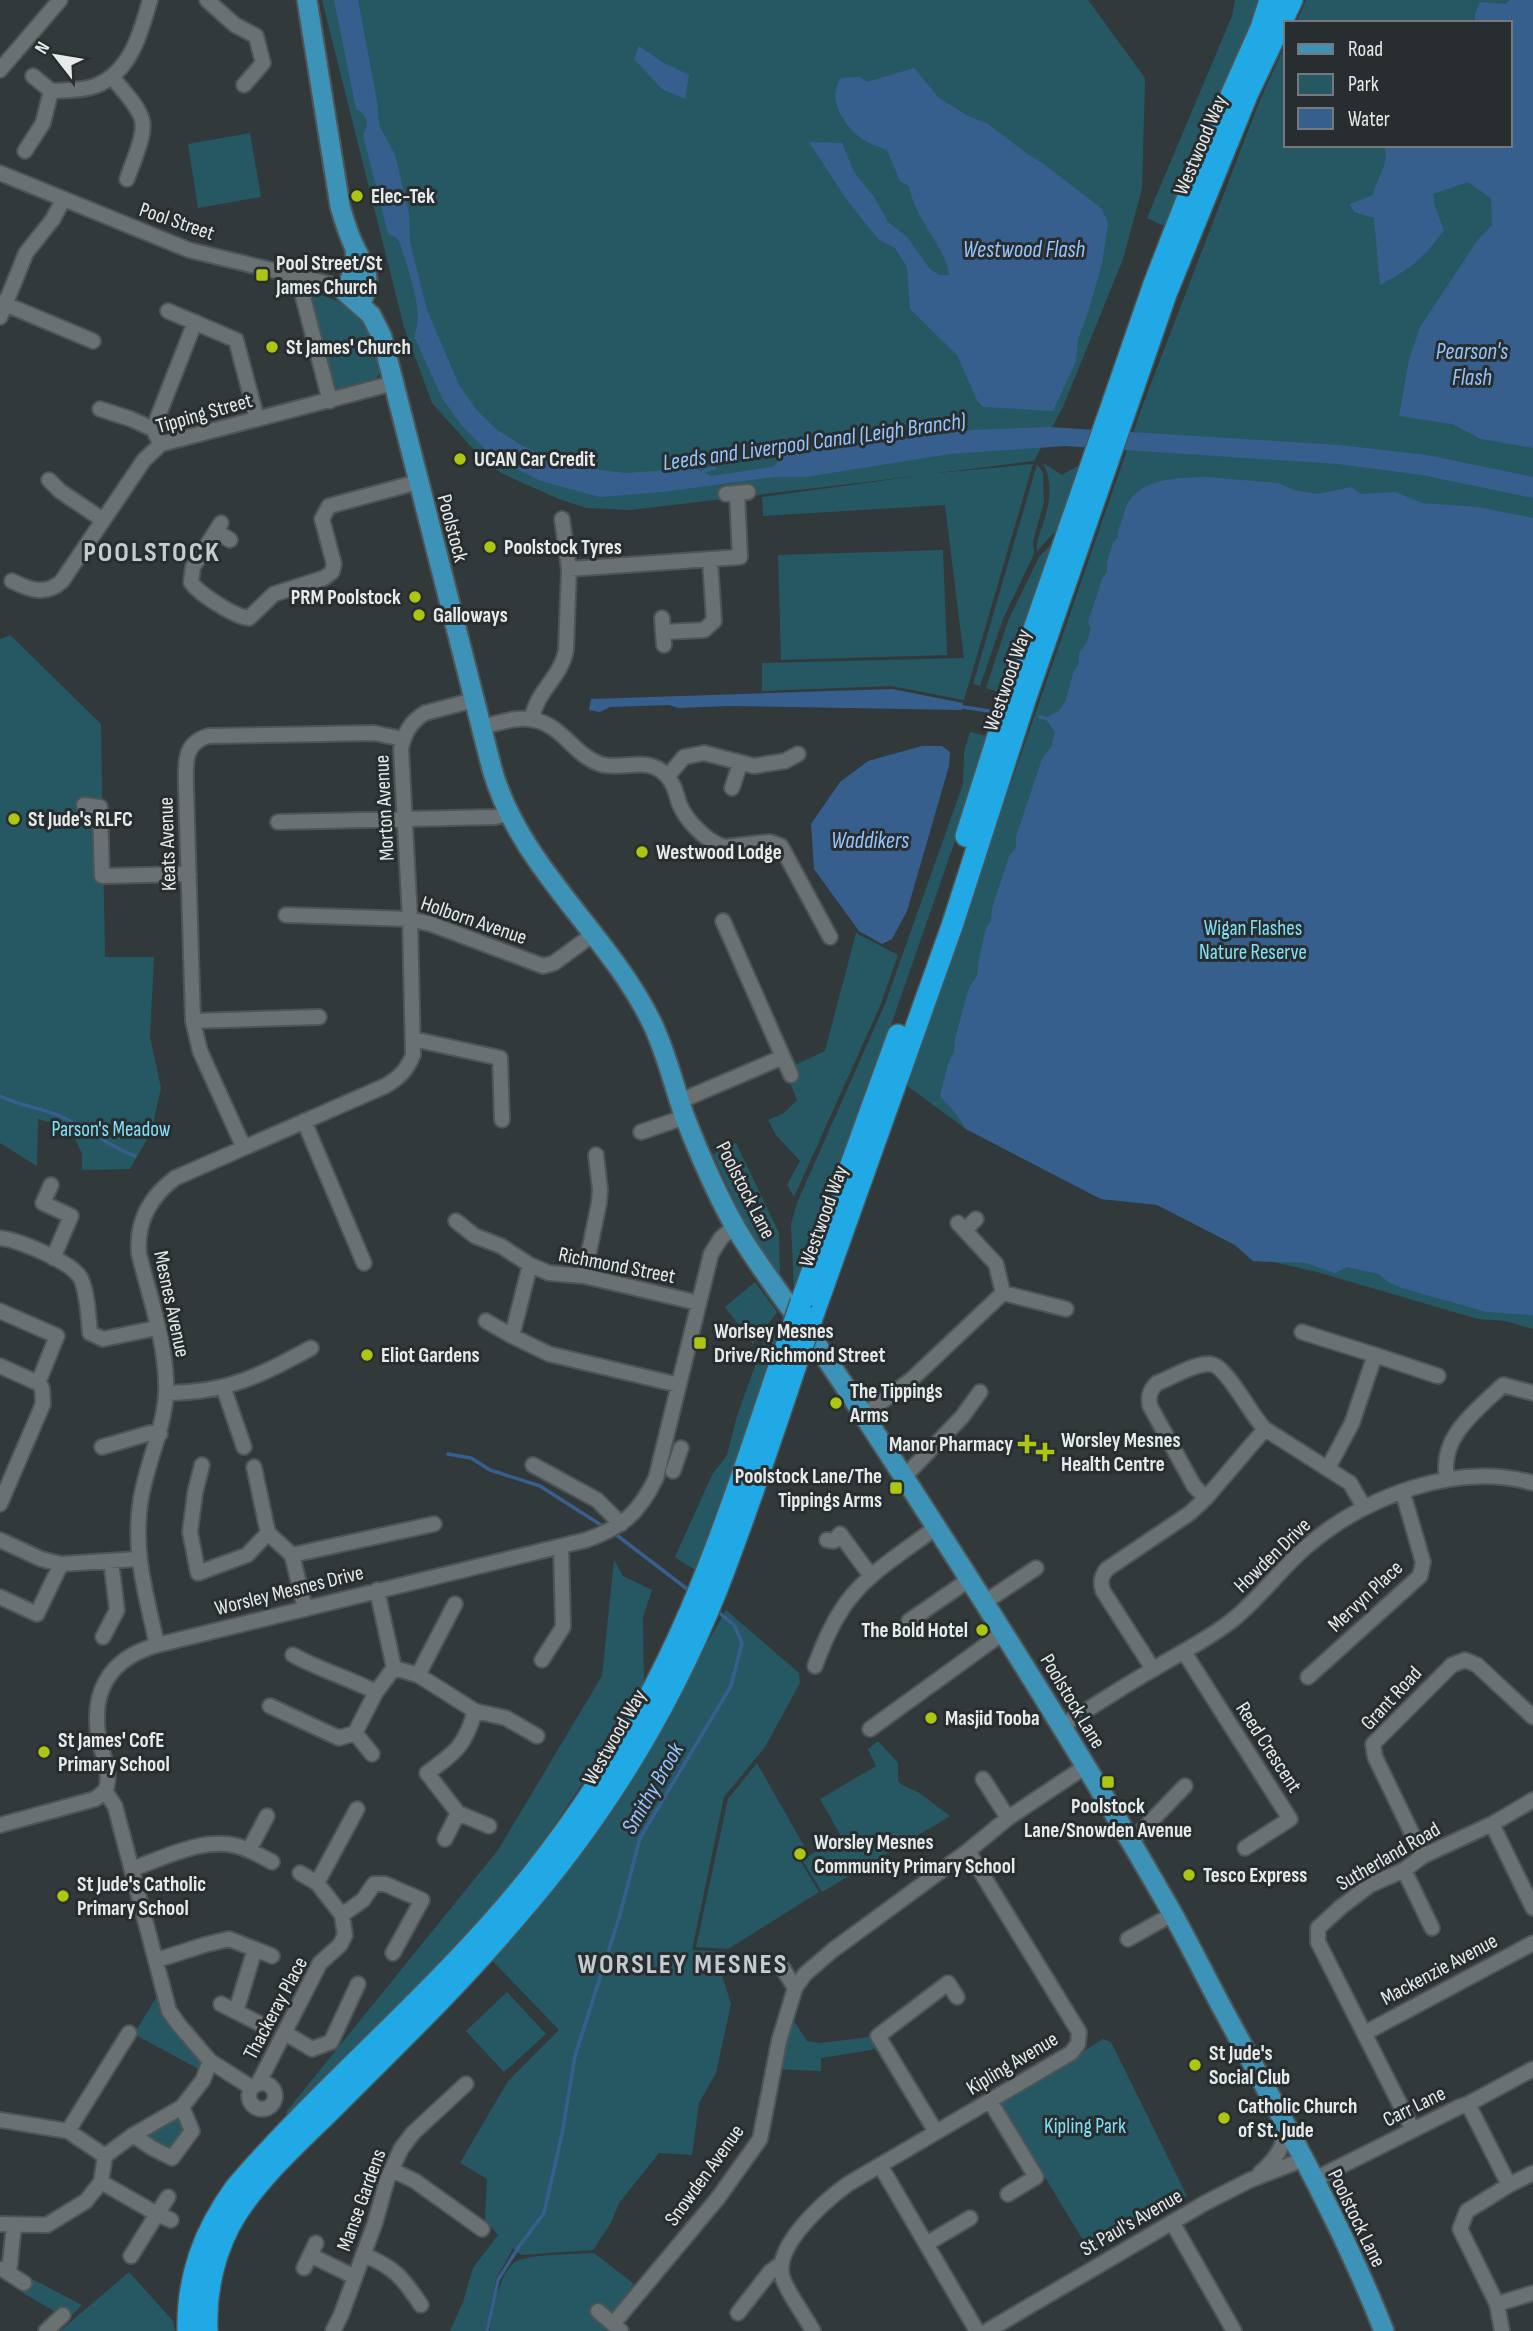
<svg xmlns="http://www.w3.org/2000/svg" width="1533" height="2331" viewBox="0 0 1533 2331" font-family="'Sofia Sans Condensed',sans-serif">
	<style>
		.green { fill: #265864 }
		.water { fill: #375f8e }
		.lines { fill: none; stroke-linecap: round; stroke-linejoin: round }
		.stream { stroke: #375f8e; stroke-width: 3.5 }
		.minor-casing { stroke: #4e5556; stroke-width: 18 }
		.major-casing { stroke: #4e5556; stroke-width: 23 }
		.highway-casing { stroke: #4e5556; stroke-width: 24 }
		.minor { stroke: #697173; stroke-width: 14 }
		.major { stroke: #3d93b7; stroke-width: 19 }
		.highway { stroke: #20a9e5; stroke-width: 21 }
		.highway-bridge-casing { stroke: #4e5556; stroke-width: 24; stroke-linecap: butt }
		.highway-bridge { stroke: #20a9e5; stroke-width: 21 }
		.poi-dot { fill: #acc611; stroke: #282e30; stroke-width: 2.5 }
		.labels { text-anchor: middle; stroke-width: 6; stroke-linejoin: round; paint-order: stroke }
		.street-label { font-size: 21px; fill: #e6eaeb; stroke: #282e30 }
		.poi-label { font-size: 21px; font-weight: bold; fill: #e6eaeb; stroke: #282e30; text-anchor: start }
		.park-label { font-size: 21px; fill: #82e0f7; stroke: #282e30 }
		.water-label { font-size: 23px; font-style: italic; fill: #96c4fe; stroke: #282e30 }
		.district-label { font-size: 28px; font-weight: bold; letter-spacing: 2px; fill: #c3ccce; stroke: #282e30 }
	</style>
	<rect width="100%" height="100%" fill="#32393a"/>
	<path class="green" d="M322,0H1088L1145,78L1142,189L1123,259L1063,407L1034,461L938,473L1033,464L964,700L891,686L762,691V663L964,658L945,505L763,516L762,497L917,476L630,510L587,508L559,499L501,473L485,462L432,403L404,327Z
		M1235,0H1263L1167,227L1147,218L1232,16Z
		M1306,0H1533V1329L1505,1321L1478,1319L1317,1272L1273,1262L1253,1261L1235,1245L1157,1204L1101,1199L966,1129L906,1085L1142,407L1260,100L1286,43V145H1510V23H1296Z
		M250,133L261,197L198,208L188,144Z
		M314,294C337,296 362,315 371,337C375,347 377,359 381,370L379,375L375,379L336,389L312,300Z
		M1043,463L1062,475L1081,464L1062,524L1037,551C1036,541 1040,534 1043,524C1050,504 1053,481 1043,463Z
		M1037,464L1043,473L1044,502L1033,541L1034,554L1003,619L980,686L973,684Z
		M1058,537L1005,694L986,688L1008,621L1039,557Z
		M943,550L947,655L781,660L778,555Z
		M10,635L101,724L105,957H154L150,1037L161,1088L151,1132L130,1169L82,1170V1154L71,1129L38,1119L37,1166L0,1143V639Z
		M970,732L991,737L798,1293L794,1290L791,1224L797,1203L885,1004L963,784L964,752Z
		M856,933L898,955L880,1006L794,1197L787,1185L800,1161L776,1135L768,1120L784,1113L797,1100L789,1080L799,1074L795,1065L825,1051Z
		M736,1143L779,1233L780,1276L742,1218L713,1154Z
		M755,1282L777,1312L753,1344L725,1307Z
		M775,1323L785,1333L700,1573L675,1557L712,1475L727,1455L737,1416L767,1333Z
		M614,1560L623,1576L652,1590L643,1617L644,1687L633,1708L527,1866L320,2096L291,2120L286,2112L498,1850L602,1676Z
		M726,1610L799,1673L800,1683L765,1747L724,1797L692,1950L724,1952L721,1972L731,2004L716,2073L699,2103L692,2155L659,2153L619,2203L611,2223L593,2250L521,2255L513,2248L496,2279L485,2331H450L463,2302L473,2268L498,2235L485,2220L487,2179L460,2163L508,2081L559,2030L488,1956L658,1728Z
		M878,1741L898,1763V1781L902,1785L918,1792L950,1816L822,1892L802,1860L841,1836L820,1799L876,1766L868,1749Z
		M757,1763L808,1853L798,1857L819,1892L728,1949L696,1947L728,1799Z
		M162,1988L210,2061L206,2073L134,2034Z
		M507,1992L546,2034L504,2072L466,2031Z
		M788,2012L807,2041L820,2043L878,2036L883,2044L871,2050L821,2058V2071L774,2069Z
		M1103,2039L1111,2042L1187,2196L1089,2250L1000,2103Z
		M182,2107L192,2131L172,2158L133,2135Z
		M594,2253L634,2284L602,2326L607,2331H490C491,2313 500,2270 517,2261C531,2254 576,2254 594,2253Z
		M129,2272L173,2321L175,2331H60Z
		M30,2278L82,2305L68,2319L21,2292Z"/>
	<path class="water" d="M334,0H358L377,101L379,125L395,155L409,213L410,242L427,310L459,385L476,409L496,429L519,444L544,456L584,468L626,473L695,468L711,476L773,467L786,453H799L973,430L1049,427L1339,445L1427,455L1533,477V498L1422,475L1338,464L1065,446L950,454L805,477H774L662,492L600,497L541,481L514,468L489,453L463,427L442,398L414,336C425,312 408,270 401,246L398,239L388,233L363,135C370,124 367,114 356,109Z
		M1510,0H1533V448L1481,439L1452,424L1399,416L1409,360L1420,327L1477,241L1492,225L1491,198L1468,182L1433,194L1435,207L1444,230C1423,259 1411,268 1380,285L1374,218L1354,212L1350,204L1373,195C1376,178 1391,163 1384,145H1510V23H1475V14L1480,2L1505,4Z
		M639,46L662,62L689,75L685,99L662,89L634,59Z
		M914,68L939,98L968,116L988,124L1026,153L1045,165L1102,209L1108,223L1102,264L1087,315L1078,339L1076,361L1053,411L983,407L977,400L957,355L910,309L907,267L895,248L878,239L847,200L809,142L842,143L854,172L874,197L888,222L907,237L930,269L939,275H949C946,247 915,220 909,186L900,181L887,150C877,146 866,143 857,135C841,120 827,97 841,78L860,77L867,82Z
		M1206,477L1278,483L1294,490L1317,494L1352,487L1360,494L1396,492L1421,503L1478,507L1533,518V1315L1487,1312L1402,1288L1388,1282L1379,1274L1347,1267L1335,1273L1306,1263L1253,1261L1235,1245L1157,1205L1101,1199L966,1129L954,1111L940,1096L948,1064L954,1052L955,1038L969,988L977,976L979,959L985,931L991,920L992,909L1009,856L1016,848V837L1042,759L1051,747L1055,732L1045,718L1059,711L1066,700L1074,670L1079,664V653L1086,644L1091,629L1088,622L1102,579L1107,572V561L1113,543L1118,537C1117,529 1121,525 1123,516C1132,478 1173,478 1206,477Z
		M892,689L963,703L962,710L728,706L678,708L669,705L610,707L600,712L589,710L591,699Z
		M922,746H942L950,752L949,766L907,911L892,939L882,944L859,931L814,869L811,824L840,782L868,761Z"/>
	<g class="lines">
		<path class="stream" d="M699,477L704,471L714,468
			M963,707L989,711
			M1040,717L1045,718
			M0,1096C20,1106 42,1108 62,1117C88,1129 109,1146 135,1156
			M448,1454L471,1458L490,1470L540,1486L604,1527
			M614,1533L691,1592
			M487,2331L498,2280L518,2248L544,2213L562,2134L575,2056L619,1918L640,1838L731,1686L742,1643L734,1625L717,1611"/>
		<g class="minor-casing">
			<path id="minor" d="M207,0L235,25L256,36L263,63L244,85
				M0,70L60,0
				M113,78C122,90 138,105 142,120C146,135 132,164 127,179
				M51,91C65,90 82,91 95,86C130,73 141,33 150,0
				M25,151L43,123L51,91L33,76
				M0,173L189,250L330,284L345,292
				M304,277L303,297L330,401
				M0,302L93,341
				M168,311L236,340L257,419
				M0,317L26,253L53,219L63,200
				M100,409L131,419L153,429L161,444
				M157,419L195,322
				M49,480L60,491L103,520
				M726,494L748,492
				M562,519L569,569
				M221,523L193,567L191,582C199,594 235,617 249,618L274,594L324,578L332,572L334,564L322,519L329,506L418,482
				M216,531L230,540
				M12,581C30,590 46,596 62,581L144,460L161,444L394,383
				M662,618L664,645
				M664,632L704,630L714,621L710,560
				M532,719C536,691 561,678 566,650L569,569L740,557L737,493
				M481,727C499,723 516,716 534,720C562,725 574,755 600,764C621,771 648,755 666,775C674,783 676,793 679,803C686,821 706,841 724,847L770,842L781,846L830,937
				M668,776L684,757L704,753L754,766L785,761L798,754
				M732,788L740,764
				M84,805L100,807L102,876L189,874
				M278,822L495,817L508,814
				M286,915L410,919L431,924L543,966L554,963L595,933
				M193,1021L319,1017
				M413,1039L500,1058L502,1120
				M783,1057L791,1075
				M680,1101L783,1057L723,921
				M304,1121L364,1263
				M641,1132L685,1117
				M244,1148L200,1051L193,1021L186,788C186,765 182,744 208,736L374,733L403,739
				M51,1185L43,1203L71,1216L53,1258
				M456,1221L475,1236L501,1246L530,1265L549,1273L584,1276L699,1303
				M965,1230L976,1219
				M0,1238C18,1240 73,1262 81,1279C88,1295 88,1316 90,1333L103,1339L157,1328
				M530,1265L512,1336L549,1354L679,1385
				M584,1276L599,1203L600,1189L596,1155
				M1003,1293L1066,1309
				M0,1311L57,1336L38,1383
				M486,1321L512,1336
				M1302,1332L1375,1355L1352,1423L1328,1468
				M1375,1355L1438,1376
				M0,1366L38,1383L42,1388L43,1404L0,1504
				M224,1389L244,1447
				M166,1393C227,1393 259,1376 311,1348
				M864,1415L912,1379L1003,1293L996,1264L958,1223
				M102,1447L150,1433L160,1434
				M202,1465L195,1493L190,1532L198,1573L247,1555L268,1533
				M533,1465L597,1500L621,1524
				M254,1467L268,1533L292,1555L305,1608
				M673,1471L681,1448
				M904,1477L962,1417L980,1392
				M1447,1478C1439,1437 1476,1411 1503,1385L1533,1393
				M1206,1498L1194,1486L1150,1406C1148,1396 1150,1390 1157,1383C1173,1377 1193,1364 1209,1364C1226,1363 1250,1415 1265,1429
				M0,1540L41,1559L61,1564L138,1559
				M827,1540L834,1541L840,1534L871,1576
				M292,1555L434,1524
				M0,1597L37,1614L61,1564
				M985,1602L1036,1568
				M909,1621L970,1579
				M103,1637L117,1610L111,1561
				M157,1645C146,1594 132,1550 141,1498C147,1463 163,1431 166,1395C168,1348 150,1299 139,1254C136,1222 150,1197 175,1178L385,1086C399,1078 407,1070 413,1055L410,919L401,749C404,733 411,721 425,713L474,700
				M1184,1652L1290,1819L1245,1848
				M293,1655C320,1670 349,1678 376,1692
				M542,1660L563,1627L561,1546
				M815,1666C823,1644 833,1621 847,1602C869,1572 905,1551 935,1528
				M394,1668L418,1675L475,1711C465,1746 456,1752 427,1773L458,1813L445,1839
				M1153,1669L1103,1591C1100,1582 1101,1576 1107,1569L1190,1513L1206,1498L1265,1429L1350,1483L1364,1507
				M418,1675L455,1604
				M1308,1677L1420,1576L1423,1562L1403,1493
				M270,1706L339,1738L355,1733L376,1692L394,1668L377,1590
				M475,1711L506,1718L537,1736
				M1062,1726C1092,1707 1122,1687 1152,1670C1178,1654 1205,1641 1230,1622C1259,1600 1278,1571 1306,1547C1364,1497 1456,1461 1533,1483
				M870,1729L1004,1632
				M355,1733L372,1754
				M983,1779L1008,1818
				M105,1791L115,1806L169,2011L180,2026L210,2061L252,2088
				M458,1813L489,1826
				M1492,1824L1533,1908
				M0,1825L95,1799L105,1791C112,1777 104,1759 100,1744C89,1694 108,1659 157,1645L586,1540C623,1527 639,1513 656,1478L711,1254L721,1238L735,1226
				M1131,1842L1185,1786
				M249,1850L267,1816
				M1423,1856L1375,1757L1373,1744L1452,1665L1465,1660L1477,1665L1533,1717
				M132,1869C164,1858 202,1837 237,1846C249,1849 261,1856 272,1862
				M1404,1870L1432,1928
				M317,1883L357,1809
				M342,1915L363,1900L374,1884H385L422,1900L393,1953
				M1128,1939L1173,1914
				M255,1949L272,1956
				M157,1960L204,1945L229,1939L255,1949L236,2011
				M782,1967L795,1988
				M221,2004L266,2027
				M285,2033L312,2049L331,2042L358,1984
				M1365,2033L1533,1943
				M249 2096a13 13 0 1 1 26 0a13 13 0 1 1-26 0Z
				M258,2084L320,1963L340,1945L345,1935L342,1915L317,1883L300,1873
				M990,2101L1036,2177L1008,2194
				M1468,2104L1509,2185
				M0,2120L68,2131L105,2156
				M1413,2130L1318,1942V1928L1341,1907L1370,1885L1404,1870L1423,1856L1492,1824L1533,1800
				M68,2131L129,2033
				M936,2132L878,2036L948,1983L957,1997
				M133,2135L152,2148L172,2158L192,2131L182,2107
				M880,2165L977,2331
				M392,2170L415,2181L482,2229
				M1260,2173C1275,2160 1285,2147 1286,2126
				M1313,2180L1459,2107L1468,2104L1533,2069
				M101,2182L157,2214L131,2256
				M168,2197L157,2214L171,2220
				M1172,2222L1234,2331
				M0,2224L47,2225L86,2201L101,2182L105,2156L133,2135L182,2107L203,2080L210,2061
				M926,2244L970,2218
				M310,2255L355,2277
				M364,2255C394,2267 403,2278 421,2305
				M304,2268L316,2243
				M2,2269L24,2283
				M9,2273L14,2225
				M1497,2304L1533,2293
				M598,2311L621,2331
				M738,2313L770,2272L782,2263
				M613,2324L718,2198L760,2139L779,2041L795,1988L805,1974L833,1950L968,1851L1008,1818L1086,1766
				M46,2331L63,2315
				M333,2331L341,2315L375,2223L387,2180L401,2149L413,2133L466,2084
				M813,2331C804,2314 790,2297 783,2279C771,2247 826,2200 848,2184L1071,2053L1078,2044L1079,2032L968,1851
				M987,2331L1205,2203L1250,2180L1302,2160
				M1502,2331L1497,2304L1460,2229L1467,2211L1509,2185L1533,2173"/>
		</g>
		<g class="major-casing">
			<path id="major" d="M307,0L340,206C344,220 348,234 355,248C366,268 373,282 360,304
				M355,247L356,265L345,292L371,315L382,337L492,769C519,866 607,932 651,1021C666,1051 673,1083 684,1115C698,1151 718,1197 737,1230C759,1267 785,1300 809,1334C836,1371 860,1410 885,1448C984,1600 1081,1753 1171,1911C1190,1945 1207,1980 1226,2015C1282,2118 1341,2222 1384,2331"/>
		</g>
		<g class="highway-casing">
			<path id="highway" d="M966,836L1010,698L1154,284L1203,158L1261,28L1270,0
				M801,1302L898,1035
				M812,1318L952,926L1025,700L1166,294L1247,95L1292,0
				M188,2331C187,2276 204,2231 236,2187C329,2079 442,1988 531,1876C602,1787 661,1686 703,1580C736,1500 761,1417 790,1335
				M207,2331C205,2291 215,2247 237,2213C264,2172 302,2139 336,2105C397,2044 459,1984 515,1918C600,1821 669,1709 717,1589C748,1510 774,1430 801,1350"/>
		</g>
		<use href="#minor" class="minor"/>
		<use href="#major" class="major"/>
		<use href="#highway" class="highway"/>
		<g class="highway-bridge-casing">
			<path id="highway-bridge" d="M790,1335L801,1302
				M801,1350L812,1318"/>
		</g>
		<use href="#highway-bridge" class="highway-bridge"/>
	</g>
	<g class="poi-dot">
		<circle cx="357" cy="196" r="7"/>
		<rect x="255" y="268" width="14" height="14" rx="3.5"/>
		<circle cx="272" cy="347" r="7"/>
		<circle cx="460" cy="459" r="7"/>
		<circle cx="490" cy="547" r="7"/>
		<circle cx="415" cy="597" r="7"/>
		<circle cx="419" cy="615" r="7"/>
		<circle cx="14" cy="819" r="7"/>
		<circle cx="642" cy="852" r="7"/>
		<rect x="693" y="1336" width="14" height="14" rx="3.5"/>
		<circle cx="367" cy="1355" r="7"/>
		<circle cx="836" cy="1403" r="7"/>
		<path d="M1023.5 1433.5h7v7h7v7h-7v7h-7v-7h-7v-7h7z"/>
		<path d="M1041.5 1441.5h7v7h7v7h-7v7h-7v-7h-7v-7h7z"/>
		<rect x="889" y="1481" width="14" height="14" rx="3.5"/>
		<circle cx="982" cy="1630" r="7"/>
		<circle cx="931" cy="1718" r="7"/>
		<circle cx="44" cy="1752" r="7"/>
		<rect x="1101" y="1775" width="14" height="14" rx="3.5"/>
		<circle cx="800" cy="1854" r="7"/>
		<circle cx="1189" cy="1875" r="7"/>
		<circle cx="63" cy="1896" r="7"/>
		<circle cx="1195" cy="2065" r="7"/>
		<circle cx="1224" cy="2118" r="7"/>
	</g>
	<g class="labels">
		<g class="street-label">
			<text transform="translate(1200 145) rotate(-67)" y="7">Westwood Way</text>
			<text transform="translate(177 221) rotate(19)" y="7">Pool Street</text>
			<text transform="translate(204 413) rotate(-16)" y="7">Tipping Street</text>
			<text transform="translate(453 528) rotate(75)" y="7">Poolstock</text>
			<text transform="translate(1007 680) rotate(-71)" y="7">Westwood Way</text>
			<text transform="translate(384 808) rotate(-93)" y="7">Morton Avenue</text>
			<text transform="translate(167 844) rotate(-92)" y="7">Keats Avenue</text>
			<text transform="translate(474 920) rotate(19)" y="7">Holborn Avenue</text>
			<text transform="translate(746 1190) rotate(63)" y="7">Poolstock Lane</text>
			<text transform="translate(823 1216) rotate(-70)" y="7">Westwood Way</text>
			<text transform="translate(617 1265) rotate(11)" y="7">Richmond Street</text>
			<text transform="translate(172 1304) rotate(78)" y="7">Mesnes Avenue</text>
			<text transform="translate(1272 1555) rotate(-44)" y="7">Howden Drive</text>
			<text transform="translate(289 1590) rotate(-14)" y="7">Worsley Mesnes Drive</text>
			<text transform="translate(1365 1596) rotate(-43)" y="7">Mervyn Place</text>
			<text transform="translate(1391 1698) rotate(-47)" y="7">Grant Road</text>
			<text transform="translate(1073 1701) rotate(59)" y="7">Poolstock Lane</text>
			<text transform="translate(614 1737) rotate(-60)" y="7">Westwood Way</text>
			<text transform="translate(1269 1747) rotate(57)" y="7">Reed Crescent</text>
			<text transform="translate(1388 1856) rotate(-30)" y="7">Sutherland Road</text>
			<text transform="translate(1439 1969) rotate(-28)" y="7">Mackenzie Avenue</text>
			<text transform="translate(275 2008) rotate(-62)" y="7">Thackeray Place</text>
			<text transform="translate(1012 2063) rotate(-31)" y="7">Kipling Avenue</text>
			<text transform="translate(1414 2106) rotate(-26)" y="7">Carr Lane</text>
			<text transform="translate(704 2175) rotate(-54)" y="7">Snowden Avenue</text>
			<text transform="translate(361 2200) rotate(-70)" y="7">Manse Gardens</text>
			<text transform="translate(1357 2218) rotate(64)" y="7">Poolstock Lane</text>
			<text transform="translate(1131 2222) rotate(-30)" y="7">St Paul's Avenue</text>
		</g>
		<g class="poi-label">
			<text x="371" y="203">Elec-Tek</text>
			<text x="276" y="270">Pool Street/St<tspan x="276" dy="24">James Church</tspan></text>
			<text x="286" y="354">St James' Church</text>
			<text x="474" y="466">UCAN Car Credit</text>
			<text x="504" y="554">Poolstock Tyres</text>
			<text x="401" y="604" text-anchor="end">PRM Poolstock</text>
			<text x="433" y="622">Galloways</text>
			<text x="28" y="826">St Jude's RLFC</text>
			<text x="656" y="859">Westwood Lodge</text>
			<text x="714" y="1338">Worlsey Mesnes<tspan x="714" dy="24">Drive/Richmond Street</tspan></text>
			<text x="381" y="1362">Eliot Gardens</text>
			<text x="850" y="1398">The Tippings<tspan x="850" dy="24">Arms</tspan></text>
			<text x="1061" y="1447">Worsley Mesnes<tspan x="1061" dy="24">Health Centre</tspan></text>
			<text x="1013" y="1451" text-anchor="end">Manor Pharmacy</text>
			<text x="882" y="1483" text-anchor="end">Poolstock Lane/The<tspan x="882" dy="24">Tippings Arms</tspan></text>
			<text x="968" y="1637" text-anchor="end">The Bold Hotel</text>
			<text x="945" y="1725">Masjid Tooba</text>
			<text x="58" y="1747">St James' CofE<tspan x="58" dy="24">Primary School</tspan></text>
			<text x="1108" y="1813" text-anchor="middle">Poolstock<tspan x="1108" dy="24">Lane/Snowden Avenue</tspan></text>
			<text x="814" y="1849">Worsley Mesnes<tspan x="814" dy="24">Community Primary School</tspan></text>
			<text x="1203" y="1882">Tesco Express</text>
			<text x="77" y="1891">St Jude's Catholic<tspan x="77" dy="24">Primary School</tspan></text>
			<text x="1209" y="2060">St Jude's<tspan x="1209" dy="24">Social Club</tspan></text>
			<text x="1238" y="2113">Catholic Church<tspan x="1238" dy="24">of St. Jude</tspan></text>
		</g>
		<g class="park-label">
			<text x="1253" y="935">Wigan Flashes<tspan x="1253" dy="24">Nature Reserve</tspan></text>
			<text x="111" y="1136">Parson's Meadow</text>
			<text x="1085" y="2133">Kipling Park</text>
		</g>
		<g class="water-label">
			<text x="1024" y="257">Westwood Flash</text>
			<text x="1472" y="359">Pearson's<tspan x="1472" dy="26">Flash</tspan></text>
			<text transform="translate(814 441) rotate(-8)" y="8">Leeds and Liverpool Canal (Leigh Branch)</text>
			<text x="870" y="848">Waddikers</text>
			<text transform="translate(652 1788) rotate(-60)" y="8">Smithy Brook</text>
		</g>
		<g class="district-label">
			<text x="152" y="561">POOLSTOCK</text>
			<text x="683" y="1973">WORSLEY MESNES</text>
		</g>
	</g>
	<rect x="1284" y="21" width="228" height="126" fill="#282e30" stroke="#74797b" stroke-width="2"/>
	<rect x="1298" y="44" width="35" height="10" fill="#3d93b7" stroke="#74797b" stroke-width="2"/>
	<text x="1348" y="56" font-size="21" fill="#e6eaeb">Road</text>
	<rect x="1298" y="74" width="35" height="21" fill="#265864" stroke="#74797b" stroke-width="2"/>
	<text x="1348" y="91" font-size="21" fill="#e6eaeb">Park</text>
	<rect x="1298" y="108" width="35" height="21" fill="#375f8e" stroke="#74797b" stroke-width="2"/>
	<text x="1348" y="126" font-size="21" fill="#e6eaeb">Water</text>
	<g transform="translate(56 56) rotate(301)" stroke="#282e30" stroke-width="5" paint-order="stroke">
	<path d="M0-5L12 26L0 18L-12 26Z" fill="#e6eaeb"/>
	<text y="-10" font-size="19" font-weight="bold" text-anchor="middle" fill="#e6eaeb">N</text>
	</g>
</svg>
